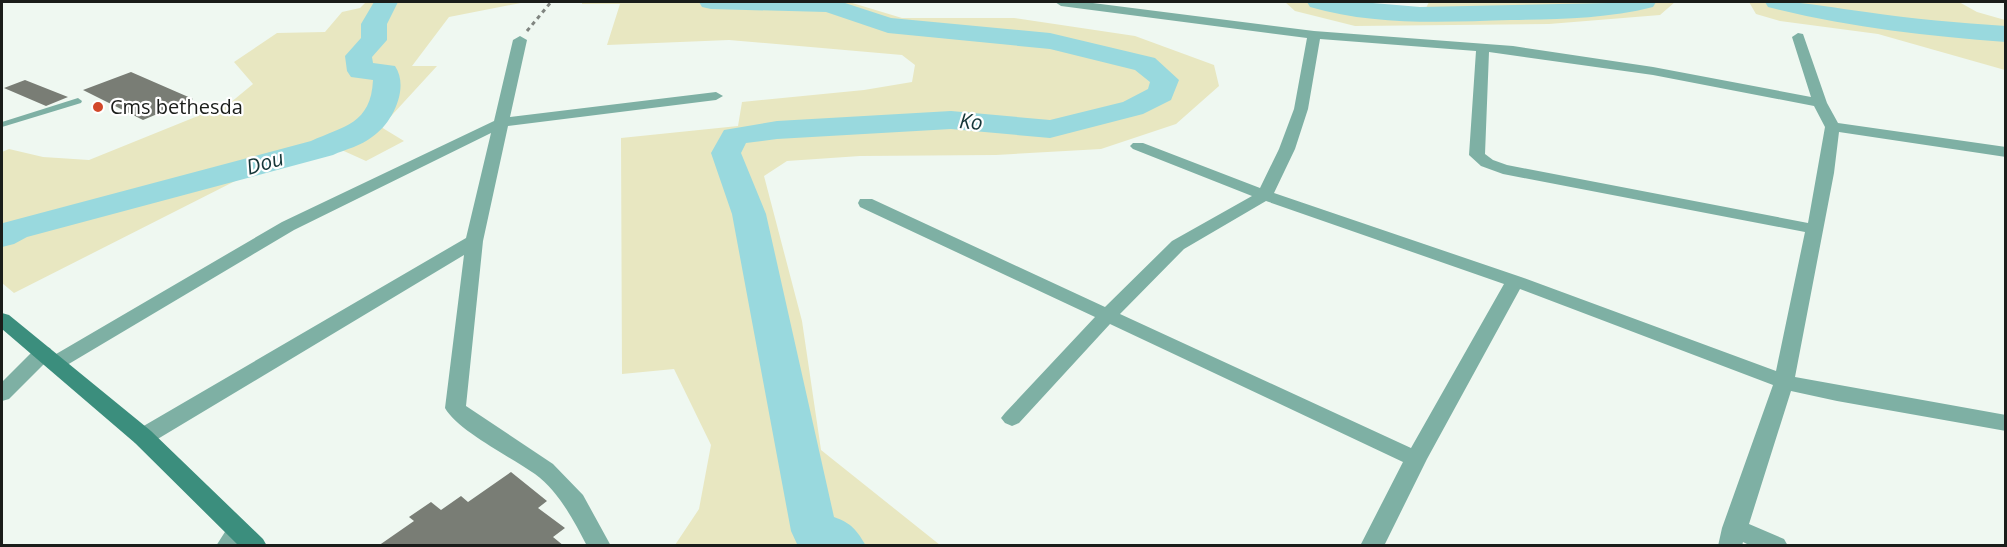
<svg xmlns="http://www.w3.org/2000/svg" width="2007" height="547" viewBox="0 0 2007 547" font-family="'Open Sans',sans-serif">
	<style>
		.green { fill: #e8e7c1 }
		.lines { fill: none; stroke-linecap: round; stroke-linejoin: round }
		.river { fill: #99d9de; fill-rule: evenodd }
		.building { fill: #797d75 }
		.path { stroke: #808580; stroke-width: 3; stroke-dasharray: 4 4; stroke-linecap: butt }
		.lane { fill: #7eb0a4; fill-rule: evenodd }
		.street { fill: #7eb0a4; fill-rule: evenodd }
		.secondary { fill: #3b8e7d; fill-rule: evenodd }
		.poi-dot { fill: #d2482a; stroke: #fff; stroke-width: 2 }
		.labels { text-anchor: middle; stroke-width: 4.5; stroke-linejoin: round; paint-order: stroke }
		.poi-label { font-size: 20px; fill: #1a1d1a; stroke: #fff; text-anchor: start }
		.water-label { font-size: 21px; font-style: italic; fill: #153638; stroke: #fff }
	</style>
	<rect width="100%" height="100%" fill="#eff8f1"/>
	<path class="green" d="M366,2H526L449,17L412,66H437L381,127L404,141L366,161L335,147L251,173L14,293L2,283V152L9,149L43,157L89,160L230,103L253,84L234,62L277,33L325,32L342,12L360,8Z
		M582,2H849L902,18H1014L1135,36L1214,65L1219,86L1176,124L1101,149L996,155L860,156L787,161L764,176L802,321L821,450L940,545H675L699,509L711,445L674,369L622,374L621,138L738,126L742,102L864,90L912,82L915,65L902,55L729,40L607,45L620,4H582Z
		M1285,2H1360L1378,6L1425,10L1429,2H1675L1660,15L1549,24L1355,26L1295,11Z
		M1749,2H1959L1977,12L2005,20V70L1878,34L1780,21L1756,14Z"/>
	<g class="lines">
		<path class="river" d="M374,2H398L387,24V40L372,57L373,63L395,66C410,88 392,124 372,137C361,146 346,149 333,155L27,237L14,244L2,247L3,223L311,141C344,126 371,124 373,80L351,77L347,71L345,56L361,38V24Z
			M699,2H842L891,18L1050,33L1155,58L1179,80L1171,100L1143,114L1050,138L951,129L777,139L746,143L741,153L766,214L834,517C851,523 857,530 866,546H801L797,544L791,531L732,214L711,153L724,130L777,121L951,111L1050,120L1123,102L1148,89L1150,82L1135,70L1050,49L888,33L826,12L711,9L702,7Z
			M1307,2H1361L1420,7L1656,2L1653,7C1606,19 1559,19 1511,20C1445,22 1375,26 1310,7Z
			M1765,2C1799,0 1832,8 1866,12C1913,19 1959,23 2006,26V42C1925,36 1847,27 1768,7Z"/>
	</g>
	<path class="building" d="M131,72L193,99L143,120L83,90Z
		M25,80L68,97L46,106L4,88Z
		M511,472L547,501L538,508L565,528L553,537L564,546H378L414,521L409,517L431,502L441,510L461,496L468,502Z"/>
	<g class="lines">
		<path class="path" d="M527,31L551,2"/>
		<path class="lane" d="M78,98L82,101L81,103L2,127V122Z"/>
		<path class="street" d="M1055,2H1085L1314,31L1513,46L1653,67L1811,97L1792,37L1798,33L1803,34L1827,103L1838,123L2006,147V157L1839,132L1834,173L1795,377L2006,415V431L1837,401L1791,391L1749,524L1784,539L1788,546H1751L1743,542L1742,546H1718L1722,528L1773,385L1520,289L1427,459L1384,546H1360L1403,462L1110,324L1019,423L1012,426L1005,423L1001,418L1005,413L1095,317L860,207L858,203L860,199H872L1105,307L1172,241L1252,196L1133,149L1130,146L1133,143H1143L1260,188L1279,149L1294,109L1307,38L1061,6ZM1320,39L1476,51L1469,155L1481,166L1503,174L1805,232L1776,371L1521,277L1274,193L1295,149L1308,109ZM1489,52L1653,75L1814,106L1825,127L1808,223L1507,165L1493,160L1485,154ZM1266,201L1504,284L1411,448L1120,314L1184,249Z
			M520,36L527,40L510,117L716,92L723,96L716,100L508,126L483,241L466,406L553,464L583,495L611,546H587C573,519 559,492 535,474C511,457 458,431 445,408L464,255L151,443L143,445L135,443L132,437L135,431L466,238L491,133L294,230L62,368L55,370L48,368L46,362L9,399L2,401V382L36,348L43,346L50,348L53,353L51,357L282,222L494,121L513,40Z
			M238,522L246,524L250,531L241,546H216L230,524Z"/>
		<path class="secondary" d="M2,313L9,315L151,431L263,539L267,546H239L135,443L2,329Z"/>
	</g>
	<circle class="poi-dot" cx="98" cy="107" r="6"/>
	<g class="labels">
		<g class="poi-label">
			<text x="110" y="114">Cms bethesda</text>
		</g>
		<g class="water-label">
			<text transform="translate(971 122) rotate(5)" y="7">Ko</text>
			<text transform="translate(265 163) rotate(-16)" y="7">Dou</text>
		</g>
	</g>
	<rect width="2007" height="547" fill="none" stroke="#1a1d1a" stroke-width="6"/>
</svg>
